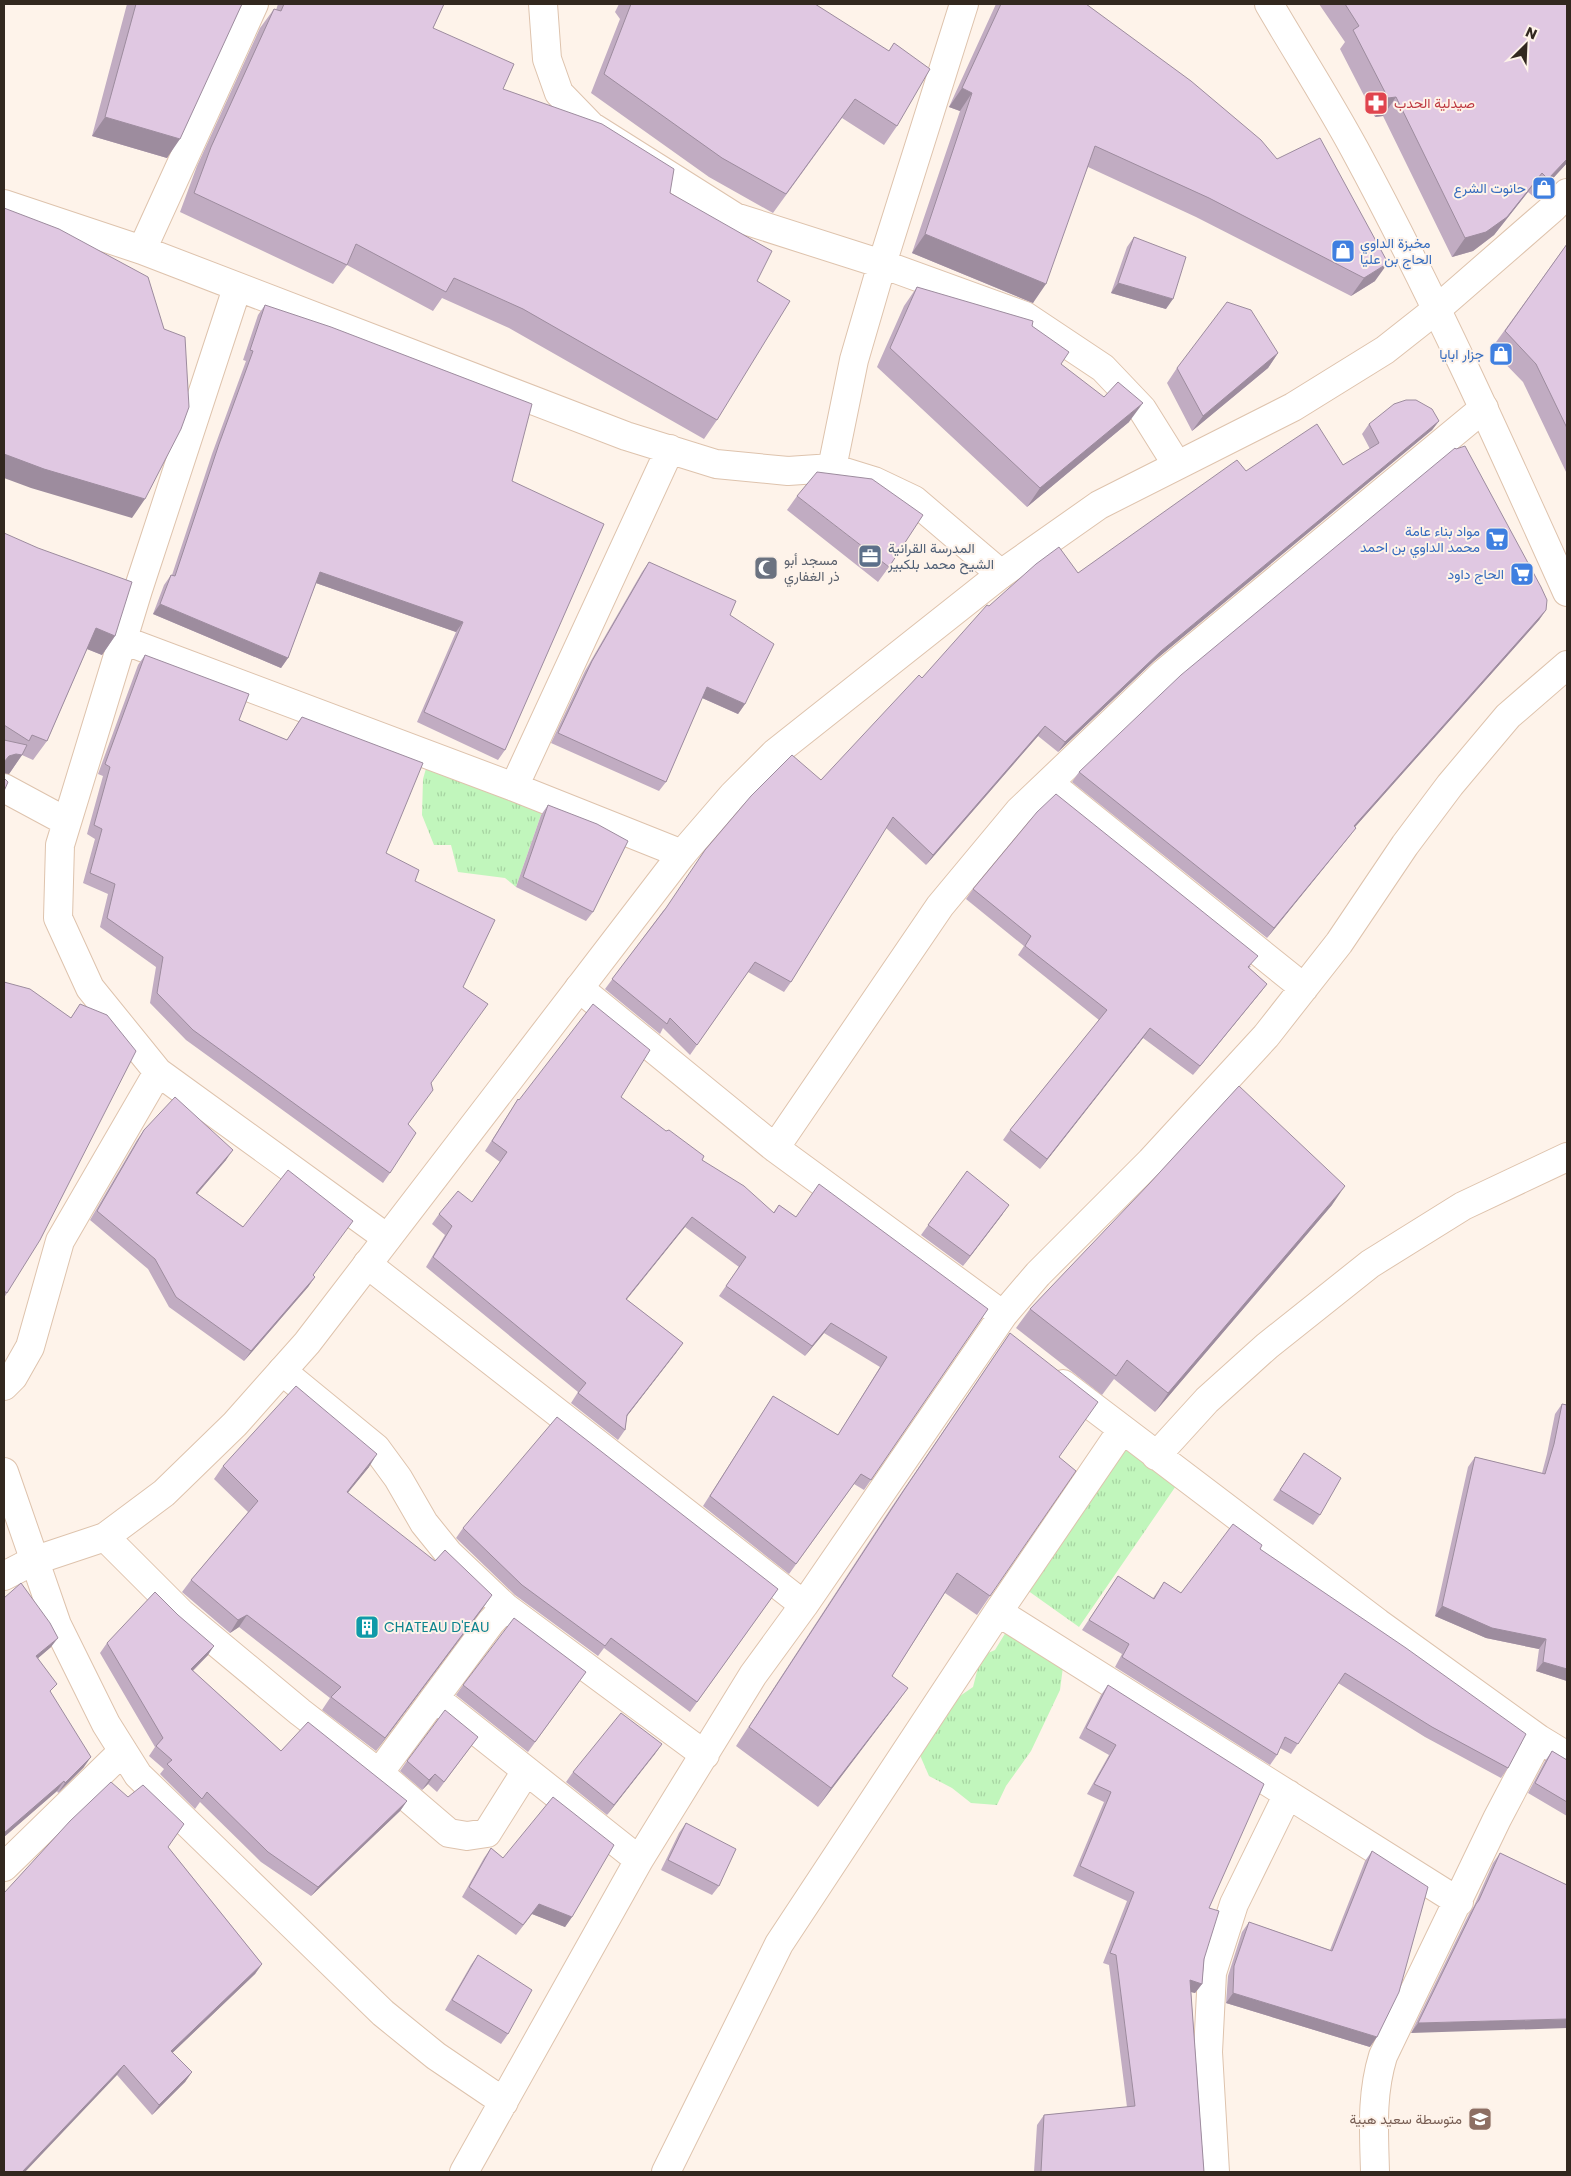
<svg xmlns="http://www.w3.org/2000/svg" width="1571" height="2176" viewBox="0 0 1571 2176" font-family="Poppins,Vazirmatn,sans-serif">
	<style>
		.grass { fill: url(#grass-tufts) }
		.lines { fill: none; stroke-linecap: round; stroke-linejoin: round }
		.street-casing { stroke: #dec3ad; stroke-width: 30 }
		.secondary-casing { stroke: #dec3ad; stroke-width: 30 }
		.street { stroke: #fff; stroke-width: 28 }
		.secondary { stroke: #fff; stroke-width: 28 }
		.wall { fill: #c1acc2 }
		.shaded-wall { fill: #9d8c9e }
		.building { fill: #e0c8e2; stroke: #9d8c9e }
		.labels { text-anchor: middle; stroke-width: 4; stroke-linejoin: round; paint-order: stroke }
		.health-label { font-size: 14px; fill: #be3a42; stroke: #fef3ea; text-anchor: start }
		.shop-label { font-size: 14px; fill: #366cbe; stroke: #fef3ea; text-anchor: end }
		.service-label { font-size: 14px; fill: #4e5e75; stroke: #fef3ea; text-anchor: start }
		.worship-label { font-size: 14px; fill: #5b616d; stroke: #fef3ea; text-anchor: start }
		.culture-label { font-size: 14px; fill: #0d838f; stroke: #fef3ea; text-anchor: start }
		.education-label { font-size: 14px; fill: #785e54; stroke: #fef3ea; text-anchor: end }
	</style>
	<defs>
		<pattern id="grass-tufts" width="24" height="20" patternUnits="userSpaceOnUse" patternTransform="scale(1.25)"><rect width="24" height="20" fill="#c1f6bc"/><path d="M3 7l-1-3M5 7V3M7 7l1-3M15 17l-1-3M17 17v-4M19 17l1-3" fill="none" stroke="#a6d3a1"/></pattern>
	</defs>
	<rect width="100%" height="100%" fill="#fef3ea"/>
	<path class="grass" d="M427,765L543,809L516,887L505,878L458,872L451,845H434L422,815L423,779Z
		M1128,1445L1180,1480L1079,1627L1027,1590Z
		M1009,1627L1064,1659L1060,1690L1031,1751L1006,1786L997,1805L971,1803L952,1788L929,1776L919,1753L929,1742L935,1728L960,1696L973,1687L981,1656L995,1650Z"/>
	<g class="lines">
		<g class="street-casing">
			<path id="street" d="M543,4L547,59L559,93L591,126L735,217L882,264L1025,316L1103,368L1142,409L1177,465
				M4,204L142,250L626,436L716,464L788,471L832,468L874,481L914,500L1001,574
				M142,250L254,4
				M237,288L138,590L60,845L58,918L90,988L158,1072L387,1238
				M1437,309L1553,208L1567,193
				M832,468L854,360L882,264L964,4
				M123,640L514,787L682,854
				M1049,783L1304,988
				M514,787L670,449
				M4,788L67,822
				M579,988L775,1148L1003,1315
				M775,1148L940,906L1019,811L1164,673L1484,408
				M367,1264L804,1605
				M282,1371L376,1448L398,1478L424,1523L449,1554L505,1607L705,1755
				M1063,1384L1378,1623L1539,1739L1567,1756
				M4,1386L13,1377L30,1347L60,1241L158,1072
				M1156,1456L1207,1400L1267,1346L1370,1264L1463,1206L1567,1157
				M4,1472L57,1625L106,1724L138,1775L383,2013L436,2056L504,2102
				M105,1537L181,1613L300,1712L379,1773L449,1833L467,1836L487,1833L526,1771
				M998,1612L1459,1902
				M436,1699L639,1860
				M379,1773L491,1622L505,1607
				M4,1867L123,1751
				M464,2172L639,1860L753,1675L804,1605L1003,1315L1038,1274L1151,1161L1266,1036L1339,943L1405,845L1450,785L1508,716L1567,665
				M666,2172L779,1944L998,1612L1122,1430
				M1215,2172L1208,2052L1212,1973L1234,1904L1288,1794
				M1375,2172C1374,2132 1371,2095 1383,2056L1497,1819L1539,1739"/>
		</g>
		<g class="secondary-casing">
			<path id="secondary" d="M1269,4C1297,52 1328,100 1355,150C1433,294 1500,443 1567,592
				M4,1576L33,1561L105,1537L164,1493L235,1424L307,1343L682,854L733,795L775,753L1001,574L1099,505L1293,407L1385,350L1437,309"/>
		</g>
		<use href="#street" class="street"/>
		<use href="#secondary" class="secondary"/>
	</g>
	<path class="wall" d="M127,4H242L167,158L92,136Z
		M278,4H444L433,28L503,89L670,193L757,281L717,420L704,439L509,328L442,298L433,311L347,265L333,284L180,212L197,166L260,28L274,9L276,10Z
		M619,4H815L897,126L884,145L842,118L773,213L709,177L591,93L620,19L615,12Z
		M996,4H1086L1375,281L1351,296L1196,217L1088,167L1033,303L912,253L960,111L949,107Z
		M1319,4H1567V163L1535,198L1528,192L1494,235L1473,251L1452,257L1383,116L1375,117L1340,49L1345,42Z
		M1134,237L1166,309L1111,293L1127,247Z
		M1567,244V474L1523,382L1491,349Z
		M917,287L1032,326L1061,364L1129,422L1027,507L877,367L904,306Z
		M265,305L512,481L505,750L498,760L417,722L456,632L316,583L288,658L281,668L153,614L164,585L171,575H172L212,454L246,361L243,360L258,315Z
		M1278,353L1268,368L1192,431L1167,383L1177,368Z
		M1439,421L1432,430L1154,661L1058,752L1038,736L926,865L886,828L791,982L784,992L748,972L690,1055L663,1028L660,1034L605,989L663,911L821,780L922,678L989,606L1078,573L1246,471L1343,465L1370,449L1362,434L1369,424Z
		M797,496L889,567L878,582L787,510Z
		M4,533L115,636L102,655L87,649L47,741L33,760L22,755L9,774L4,773Z
		M649,562L730,615L745,704L738,714L702,698L666,782L659,791L551,743L585,671L642,572Z
		M1546,610L1539,620L1355,827L1349,837L1267,938L1072,782L1079,772Z
		M145,655L239,720L287,740L302,717L386,853L415,881L463,987L431,1084L408,1125L390,1173L383,1183L186,1040L150,1003L156,967L100,927L108,894L83,883L95,839L87,834L103,776L98,774L138,665Z
		M548,805L593,912L586,921L516,887L541,815Z
		M973,889L1251,966L1249,968L1267,984L1260,993L1193,1075L1143,1038L1040,1169L1003,1140L1010,1130L1099,1020L1018,955L1024,946L966,899Z
		M4,982L71,1018L80,1004L7,1293L4,1298Z
		M621,1097L702,1160L773,1213L779,1205L796,1217L988,1309L864,1490L854,1484L789,1574L703,1506L773,1396L838,1435L880,1367L824,1333L805,1356L719,1296L739,1267L685,1227L626,1299L683,1343L627,1416L625,1430L618,1440L571,1403L578,1392L426,1267L445,1235L432,1224L439,1214L472,1202L500,1162L485,1151L518,1099L519,1100Z
		M144,1130L226,1160L197,1194L315,1277L308,1287L244,1361L169,1307L148,1269L90,1220L137,1140Z
		M967,1171L1002,1215L963,1266L921,1235Z
		M1332,1205L1155,1412L1114,1379L1102,1395L1016,1328L1030,1309Z
		M1010,1333L1059,1457L990,1596L977,1615L945,1593L892,1676L894,1707L818,1807L736,1746L891,1508Z
		M1562,1404L1567,1681L1536,1671L1539,1649L1486,1638L1435,1616L1468,1467L1475,1457L1542,1473L1547,1454L1555,1414Z
		M1304,1453L1320,1515L1313,1525L1273,1500Z
		M223,1466L369,1467L347,1493L483,1608L376,1751L322,1710L330,1698L239,1627L230,1633L182,1592L191,1580L248,1512L214,1479Z
		M463,1528L778,1589L690,1712L604,1648L598,1656L515,1595L456,1538Z
		M1260,1549L1508,1768L1501,1778L1425,1737L1338,1683L1291,1754L1280,1748L1277,1755L1270,1765L1115,1667L1122,1654L1082,1630L1118,1576L1153,1598L1164,1582L1181,1593Z
		M4,1598L51,1647L38,1658L51,1693L84,1767L58,1793L57,1791L4,1837Z
		M178,1615L208,1655L193,1671L281,1751L407,1801L400,1811L311,1896L261,1862L200,1802L195,1809L160,1774L164,1769L149,1756L155,1747L100,1653L107,1643Z
		M586,1672L528,1752L456,1695L463,1685Z
		M1108,1685L1209,1908L1202,1984L1195,1993L1191,1992L1204,2172H1034L1037,2125L1044,2115L1127,2107L1109,1965L1103,1963L1127,1901L1073,1876L1104,1802L1087,1794L1109,1755L1079,1738L1101,1695Z
		M478,1737L437,1792L428,1784L422,1790L400,1771L407,1761Z
		M662,1744L607,1815L566,1782L573,1772Z
		M1552,1751L1567,1760V1816L1528,1793L1545,1761Z
		M686,1823L719,1886L712,1895L661,1870L679,1833Z
		M168,1847L262,1964L255,1974L172,2053L192,2072L185,2082L152,2115L117,2075Z
		M491,1848L503,1858L572,1917L565,1927L532,1914L516,1935L462,1897L484,1858Z
		M1372,1851L1370,2047L1226,2003L1228,1976L1242,1932L1249,1922L1330,1950L1365,1861Z
		M1500,1853L1567,1885L1411,2033L1469,1914L1474,1906L1493,1863Z
		M478,1955L508,2034L501,2044L445,2010L471,1965Z"/>
	<path class="shaded-wall" d="M962,88L972,93L960,111L949,107Z
		M1396,97L1383,116L1375,117L1388,98Z
		M105,117L180,139L167,158L92,136Z
		M1567,159V163L1535,198L1548,179Z
		M1542,173L1528,192L1494,235L1473,251L1452,257L1465,238Z
		M925,234L1046,284L1033,303L912,253Z
		M1388,263L1375,281L1351,296L1364,278Z
		M1118,283L1173,299L1166,309L1111,293Z
		M1278,353L1268,368L1192,431L1203,416Z
		M1143,403L1129,422L1027,507L1040,488Z
		M1439,421L1432,430L1154,661L1058,752L1065,742L1161,651Z
		M4,454L145,499L132,518L31,488L4,478Z
		M320,572L463,622L456,632L313,582Z
		M160,604L288,658L281,668L153,614Z
		M1546,610L1539,620L1347,836L1354,826Z
		M96,628L115,636L102,655L82,647Z
		M707,687L745,704L738,714L700,697Z
		M1045,726L1038,736L926,865L933,855Z
		M16,754L22,755L9,774L4,773V762L9,756Z
		M1356,828L1349,837L1267,938L1274,928Z
		M1267,984L1260,993L1193,1075L1200,1066Z
		M1150,1028L1143,1038L1040,1169L1047,1159Z
		M233,1150L226,1160L189,1203L196,1193Z
		M1345,1186L1332,1205L1155,1412L1168,1393Z
		M1009,1205L1002,1215L963,1266L970,1256Z
		M692,1217L685,1227L619,1309L626,1299Z
		M315,1277L308,1287L244,1361L251,1351Z
		M831,1323L824,1333L805,1356L812,1346Z
		M683,1343L676,1353L620,1425L627,1415Z
		M377,1454L369,1467L338,1505L347,1492Z
		M492,1595L483,1608L376,1751L385,1738Z
		M1442,1606L1546,1639L1539,1649L1486,1638L1435,1616Z
		M247,1615L239,1627L230,1633L238,1620Z
		M58,1638L51,1647L29,1666L36,1656Z
		M214,1646L208,1655L184,1679L191,1669Z
		M1543,1662L1567,1669V1681L1536,1671Z
		M908,1688L894,1707L818,1807L831,1788Z
		M662,1744L655,1754L607,1815L614,1805Z
		M91,1757L84,1767L58,1793L65,1783Z
		M435,1774L428,1784L422,1790L429,1780Z
		M64,1781L57,1791L4,1837V1833Z
		M407,1801L400,1811L311,1896L318,1887Z
		M539,1904L572,1917L565,1927L532,1914L516,1935Z
		M262,1964L255,1974L164,2061L171,2051Z
		M1190,1980L1202,1984L1195,1993L1183,1990Z
		M1233,1993L1377,2037L1370,2047L1226,2003Z
		M1567,2019V2028L1411,2033L1418,2023Z
		M124,2065L117,2075L25,2172H22Z
		M192,2072L185,2082L152,2115L159,2105Z"/>
	<path class="building" d="M136,4H242L180,139L105,117Z
		M284,4H444L433,28L514,64L503,89L602,124L674,169L670,193L772,251L757,281L790,301L717,420L523,309L454,278L446,292L356,244L347,265L194,193L211,147L274,9L281,11Z
		M631,4H815L889,51L894,43L930,69L897,126L855,99L786,194L722,158L604,74Z
		M1001,4H1086L1191,81L1261,140L1277,159L1320,138L1388,263L1364,278L1209,198L1095,146L1046,284L925,234L972,93L962,88Z
		M1345,4H1567V159L1548,179L1542,173L1507,217L1486,232L1465,238L1396,97L1388,98L1353,30L1359,26Z
		M4,208L59,229L148,277L164,329L185,337L189,407L181,429L145,499L44,469L4,454Z
		M1134,237L1186,257L1173,299L1118,283Z
		M1567,244V428L1536,364L1505,331Z
		M917,287L1033,321L1032,326L1069,352L1061,364L1104,397L1118,382L1143,403L1040,488L890,348Z
		M1227,302L1251,310L1278,353L1203,416L1177,368Z
		M265,305L331,327L532,404L512,481L604,524L505,750L424,712L463,622L320,572L288,658L160,604L171,575L175,576L219,444L253,351L250,350Z
		M1406,400H1416L1432,409L1439,421L1161,651L1065,742L1045,726L933,855L893,817L791,982L755,962L697,1045L670,1018L667,1024L612,979L666,908L705,850L751,796L792,755L821,780L919,675L922,678L987,605L989,606L1036,564L1059,547L1078,573L1237,460L1246,471L1317,424L1343,465L1379,443L1369,424L1394,404Z
		M1465,446L1541,587L1547,600L1546,610L1354,826L1356,828L1274,928L1079,772L1181,675L1455,448L1456,449Z
		M817,472L872,479L923,515L889,567L797,496Z
		M4,533L38,548L132,582L115,636L96,628L47,741L32,735L29,741L4,725Z
		M649,562L736,601L730,615L774,644L745,704L707,687L666,782L558,733L592,661Z
		M145,655L249,694L239,720L287,740L302,717L423,763L386,853L419,870L415,881L495,920L463,987L488,1004L431,1083L433,1090L408,1124L416,1133L390,1173L193,1030L157,993L163,957L107,918L115,884L90,873L102,829L94,825L110,767L105,764Z
		M4,740L27,745L22,755L16,754L9,756L4,762Z
		M4,778L8,782L4,791Z
		M1056,794L1258,956L1248,967L1267,984L1200,1066L1150,1028L1047,1159L1010,1130L1107,1010L1025,946L1031,936L973,889L1037,812Z
		M548,805L597,824L628,841L593,912L523,877Z
		M4,982L30,989L71,1018L80,1004L107,1015L136,1051L40,1240L7,1293L4,1291Z
		M593,1004L650,1050L621,1097L666,1131L669,1130L704,1156L702,1160L744,1186L774,1213L779,1205L796,1217L819,1184L988,1309L871,1480L861,1474L796,1564L710,1496L773,1396L838,1435L887,1357L831,1323L812,1346L726,1286L746,1257L692,1217L626,1299L683,1343L627,1415L625,1430L578,1393L586,1383L433,1257L452,1226L439,1214L458,1191L472,1202L507,1152L492,1141L518,1099L519,1100Z
		M1239,1086L1345,1186L1168,1393L1127,1360L1116,1376L1030,1309L1149,1184Z
		M175,1097L233,1150L196,1193L243,1227L288,1170L353,1221L313,1275L315,1277L251,1351L176,1297L155,1259L97,1211L144,1130Z
		M967,1171L1009,1205L970,1256L928,1225Z
		M1010,1333L1098,1402L1059,1457L1076,1471L990,1596L957,1573L892,1676L908,1688L831,1788L749,1727L904,1490Z
		M296,1386L377,1454L347,1492L435,1561L445,1550L492,1595L385,1738L331,1697L341,1687L247,1615L238,1620L191,1580L258,1501L223,1466Z
		M1562,1404L1567,1405V1669L1543,1662L1546,1639L1492,1628L1442,1606L1475,1457L1545,1474L1554,1444Z
		M557,1417L778,1589L697,1702L611,1638L605,1646L522,1585L463,1528Z
		M1304,1453L1341,1478L1320,1515L1280,1490Z
		M1233,1524L1262,1545L1260,1549L1406,1648L1526,1734L1508,1768L1432,1727L1345,1673L1298,1744L1285,1737L1277,1755L1122,1657L1129,1644L1089,1620L1118,1576L1154,1599L1164,1582L1181,1593Z
		M21,1583L50,1623L58,1638L36,1656L57,1684L50,1691L91,1757L65,1783L64,1781L4,1833V1598Z
		M155,1592L178,1615L214,1646L191,1669L281,1751L308,1722L407,1801L318,1887L268,1852L207,1792L202,1799L167,1764L172,1760L156,1746L163,1738L107,1643Z
		M514,1618L586,1672L535,1742L463,1685Z
		M1108,1685L1264,1784L1209,1908L1219,1911L1204,1959L1202,1984L1190,1980L1204,2172H1041L1044,2115L1135,2106L1116,1955L1110,1953L1134,1892L1080,1866L1111,1792L1094,1784L1116,1745L1086,1728Z
		M445,1710L478,1737L444,1782L435,1774L429,1780L407,1761Z
		M621,1713L662,1744L614,1805L573,1772Z
		M1552,1751L1567,1760V1802L1535,1783Z
		M111,1782L128,1797L143,1785L184,1824L168,1847L262,1964L171,2051L192,2072L159,2105L124,2065L22,2172H4V1893L70,1821Z
		M553,1797L614,1845L572,1917L539,1904L523,1925L469,1887L491,1848L503,1858Z
		M686,1823L736,1849L719,1886L668,1860Z
		M1372,1851L1428,1887L1399,1992L1377,2037L1233,1993L1234,1966L1249,1922L1332,1951Z
		M1500,1853L1567,1885V2019L1418,2023L1476,1904L1479,1900Z
		M478,1955L532,1990L508,2034L452,2000Z"/>
	<defs>
		<g id="pharmacy-square" transform="scale(1.25)"><rect x="-9" y="-9" width="18" height="18" rx="4" fill="#e0444e" stroke="#fef3ea"/><path d="M-2-6h4v4h4v4h-4v4h-4v-4h-4v-4h4Z" fill="#fff"/></g>
		<g id="shop-square" transform="scale(1.25)"><rect x="-9" y="-9" width="18" height="18" rx="4" fill="#3f7fe0" stroke="#fef3ea"/><path d="M-5-2.5h2.3a2.7 3.5 0 0 1 5.4 0H5L5.5 6h-11ZM-1.5-2.5h3a1.5 2.3 0 0 0-3 0Z" fill="#fff"/></g>
		<g id="supermarket-square" transform="scale(1.25)"><rect x="-9" y="-9" width="18" height="18" rx="4" fill="#3f7fe0" stroke="#fef3ea"/><path d="M-6-5.5h2.5l.6 2H6L4.5 2H-2.5L-4.4-4H-6ZM-1.5 3.2a1.3 1.3 0 1 0 .1 0ZM3 3.2a1.3 1.3 0 1 0 .1 0Z" fill="#fff"/></g>
		<g id="office-square" transform="scale(1.25)"><rect x="-9" y="-9" width="18" height="18" rx="4" fill="#5c6f8a" stroke="#fef3ea"/><path d="M-6-3h4V-5.5h4V-3h4V5H-6ZM-1-4.5V-3h2v-1.5ZM-6 0V1H6V0Z" fill="#fff"/></g>
		<g id="mosque-square" transform="scale(1.25)"><rect x="-9" y="-9" width="18" height="18" rx="4" fill="#6b7280" stroke="#fef3ea"/><path d="M3.5-4.9A6 6 0 1 0 3.5 4.9A5 5 0 1 1 3.5-4.9Z" fill="#fff"/></g>
		<g id="building-square" transform="scale(1.25)"><rect x="-9" y="-9" width="18" height="18" rx="4" fill="#0f9aa8" stroke="#fef3ea"/><path d="M-4-6H4V6H1V3H-1V6H-4ZM-2.5-4.3h1.7v1.8h-1.7ZM.8-4.3h1.7v1.8H.8ZM-2.5-1h1.7V.8h-1.7ZM.8-1h1.7V.8H.8Z" fill="#fff"/></g>
		<g id="school-square" transform="scale(1.25)"><rect x="-9" y="-9" width="18" height="18" rx="4" fill="#8d6e63" stroke="#fef3ea"/><path d="M0-5L7-2L0 1L-7-2ZM-4 1L0 2.5L4 1V4Q0 6-4 4Z" fill="#fff"/></g>
	</defs>
	<g fill-rule="evenodd">
		<use href="#pharmacy-square" x="1376" y="103"/>
		<use href="#shop-square" x="1544" y="188"/>
		<use href="#shop-square" x="1343" y="251"/>
		<use href="#shop-square" x="1501" y="354"/>
		<use href="#supermarket-square" x="1497" y="539"/>
		<use href="#office-square" x="870" y="556"/>
		<use href="#mosque-square" x="766" y="568"/>
		<use href="#supermarket-square" x="1522" y="574"/>
		<use href="#building-square" x="367" y="1627"/>
		<use href="#school-square" x="1480" y="2119"/>
	</g>
	<g class="labels">
		<g class="health-label">
			<text x="1394" y="108">صيدلية الحدب</text>
		</g>
		<g class="shop-label">
			<text x="1526" y="193">حانوت الشرع</text>
			<text x="1360" y="248" text-anchor="start">مخبزة الداوي<tspan x="1360" dy="16">الحاج بن عليا</tspan></text>
			<text x="1484" y="359">جزار ابايا</text>
			<text x="1480" y="536">مواد بناء عامة<tspan x="1480" dy="16">محمد الداوي بن احمد</tspan></text>
			<text x="1504" y="579">الحاج داود</text>
		</g>
		<g class="service-label">
			<text x="888" y="553">المدرسة القرانية<tspan x="888" dy="16">الشيح محمد بلكبير</tspan></text>
		</g>
		<g class="worship-label">
			<text x="784" y="565">مسجد أبو<tspan x="784" dy="16">ذر الغفاري</tspan></text>
		</g>
		<g class="culture-label">
			<text x="384" y="1632">CHATEAU D'EAU</text>
		</g>
		<g class="education-label">
			<text x="1462" y="2124">متوسطة سعيد هبية</text>
		</g>
	</g>
	<rect width="1571" height="2176" fill="none" stroke="#32281f" stroke-width="10"/>
	<g transform="translate(1526 45) rotate(24)" stroke="#fef3ea" stroke-width="4" paint-order="stroke">
	<path d="M0-4L9 19L0 12L-9 19Z" fill="#32281f"/>
	<text y="-8" font-size="14" font-weight="bold" text-anchor="middle" fill="#32281f">N</text>
	</g>
</svg>
